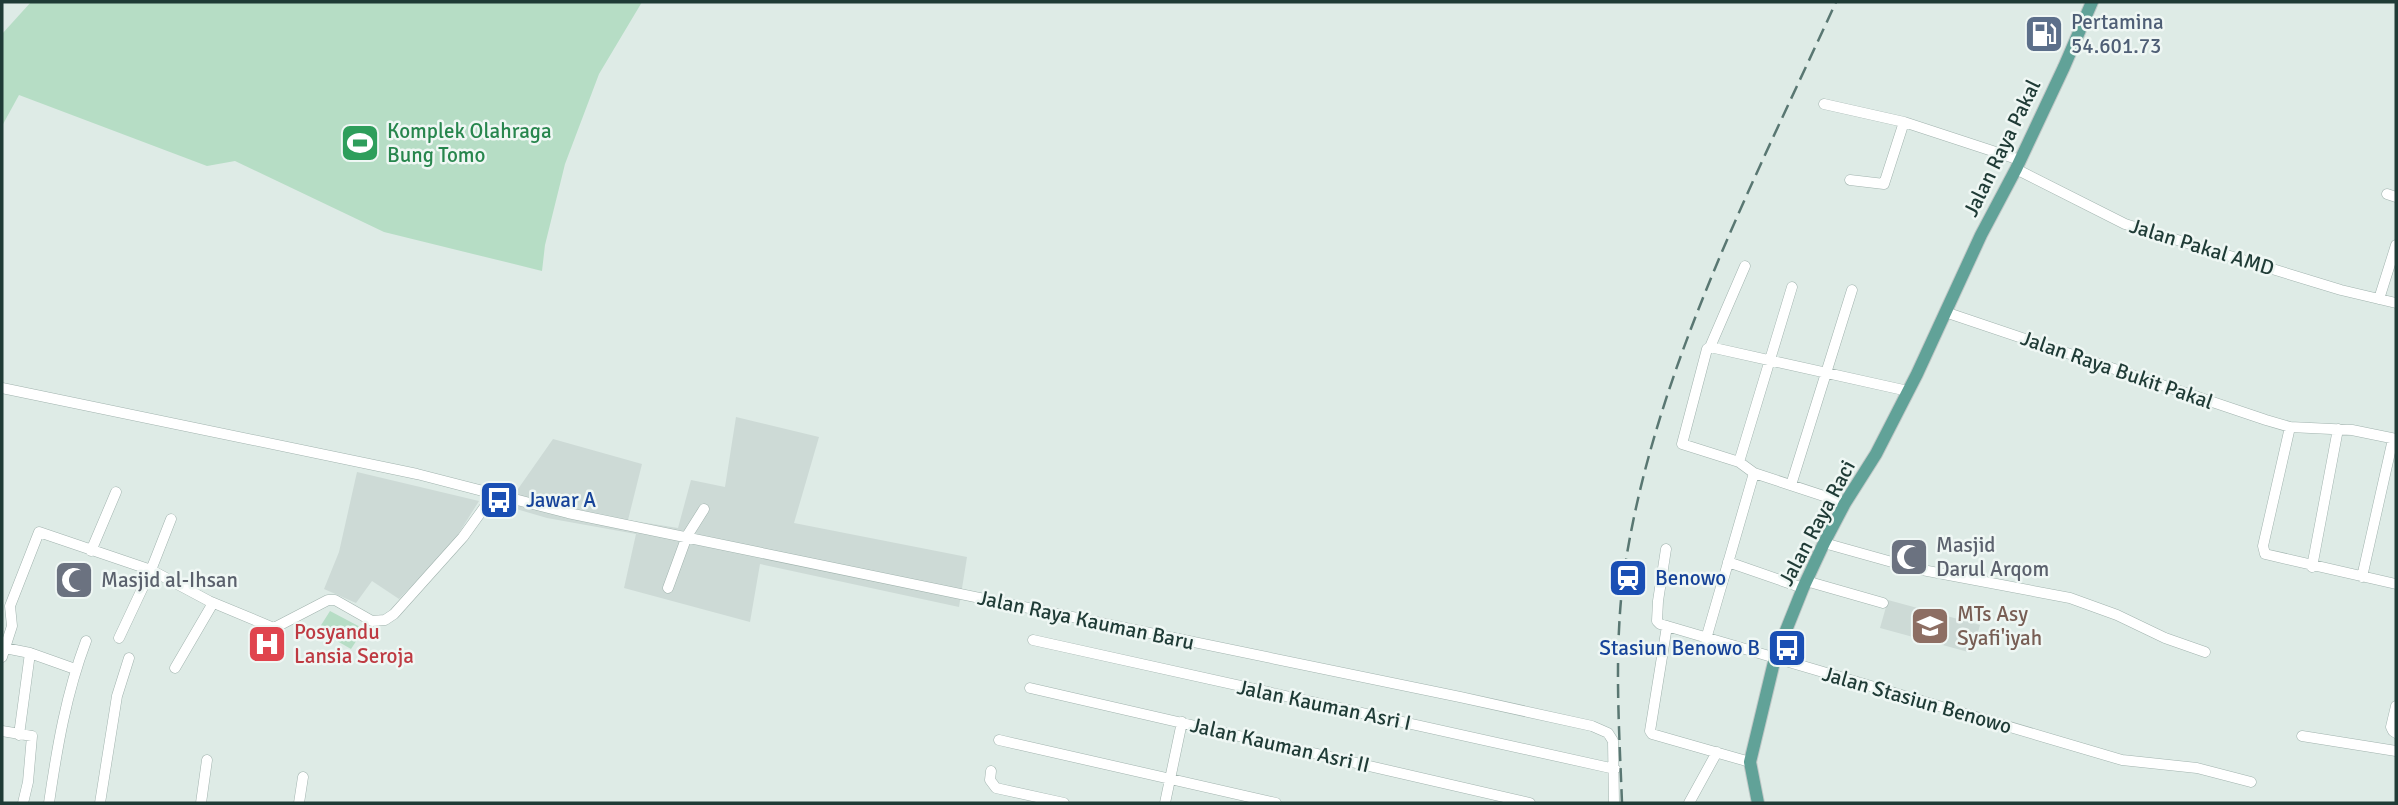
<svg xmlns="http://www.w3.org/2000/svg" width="2398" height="805" viewBox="0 0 2398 805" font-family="Signika,sans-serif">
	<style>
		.built { fill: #cddad6 }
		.green { fill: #b6ddc5 }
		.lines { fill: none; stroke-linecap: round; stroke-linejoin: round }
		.minor-casing { stroke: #a1b3ae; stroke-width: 11 }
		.major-casing { stroke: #c0c8c7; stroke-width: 14 }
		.minor { stroke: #fff; stroke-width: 10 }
		.major { stroke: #61a298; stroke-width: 12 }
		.rail { stroke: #597772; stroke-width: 2.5; stroke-dasharray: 14 7; stroke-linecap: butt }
		.labels { text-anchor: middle; stroke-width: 5; stroke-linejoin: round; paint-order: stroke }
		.service-label { font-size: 21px; fill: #4e5e75; stroke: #eff7f4; text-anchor: start }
		.leisure-label { font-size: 21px; fill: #27864d; stroke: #eff7f4; text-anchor: start }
		.street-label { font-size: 21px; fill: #1f3b36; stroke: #eff7f4 }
		.transit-label { font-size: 21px; fill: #164399; stroke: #eff7f4; text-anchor: start }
		.worship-label { font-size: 21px; fill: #5b616d; stroke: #eff7f4; text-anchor: start }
		.education-label { font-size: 21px; fill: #785e54; stroke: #eff7f4; text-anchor: start }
		.health-label { font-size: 21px; fill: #be3a42; stroke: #eff7f4; text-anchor: start }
	</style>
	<rect width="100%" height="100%" fill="#deebe6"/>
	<path class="built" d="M736,417L819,437L794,523L967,557L959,607L760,564L750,622L624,588L636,534L547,518L506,506L553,439L642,464L628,520L678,528L691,480L725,487Z
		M357,472L479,501L452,544L399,599L372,581L356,603L324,589L339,552Z
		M1888,600L1980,625L1972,653L1880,628Z"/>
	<path class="green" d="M31,2H642L599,74L565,164L545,245L542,271L384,232L235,161L207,166L19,95L2,126V34Z
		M330,611L364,629L351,649L318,630Z"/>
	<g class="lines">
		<g class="minor-casing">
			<path id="minor" d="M1824,104L1904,122
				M2016,169L2125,224L2341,290L2396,303
				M1850,180L1884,184L1904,122L2020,160
				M2387,194L2396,197
				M2379,299L2396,245
				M1945,312L2266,420L2290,427L2352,430L2396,439
				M1710,347L1745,266
				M2,388L417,474L568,513L1460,697L1592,726L1608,733L1613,741L1614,803
				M2290,427L2263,546L2265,554L2396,584
				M1739,462L1792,287
				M1791,485L1852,290
				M1845,503L1754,473L1739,462L1682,444L1707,349L1710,347L1908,391
				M1824,543L1917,569L2070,598L2117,615L2165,638L2205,652
				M1666,549L1658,601L1657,621L1660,624L2122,760L2197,768L2251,782
				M91,551L116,492
				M1728,562L1803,588
				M2312,567L2338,429
				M2362,577L2393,439
				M1806,581L1883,603
				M668,588L687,536L704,509
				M1667,626L1650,731L1652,734L1750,762
				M119,638L151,570L171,519
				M1706,639L1754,473
				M1033,640L1615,769
				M5,648L30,653L75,669
				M2,657L12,626L10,606L39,532L151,570L209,601L274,628L328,600H335L372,621L385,620L394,614L463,537L494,494
				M175,668L213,603
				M1030,688L1530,803
				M2396,706L2391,727L2393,731L2396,733
				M2,731L32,736L28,782L23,803
				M19,735L30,653
				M2302,736L2396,751
				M999,740L1276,803
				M991,771L990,780L996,788L1064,803
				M49,803C57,748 66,694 86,641
				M100,803L117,696L129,658
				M201,803L207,760
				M299,803L303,777
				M1165,803L1182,722
				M1689,803L1717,752"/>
		</g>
		<g class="major-casing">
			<path id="major" d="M1758,803L1750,762L1775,658L1803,588L1824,543L1845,503L1876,454L1917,374L1981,235L2016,169L2064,67L2092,2"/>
		</g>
		<use href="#minor" class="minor"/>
		<use href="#major" class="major"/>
		<path class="rail" d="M1622,803C1619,723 1613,640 1626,560C1657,367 1755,179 1836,2"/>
	</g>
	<defs>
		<g id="fuel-square" transform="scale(2.0125)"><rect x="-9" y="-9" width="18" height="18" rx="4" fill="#5c6f8a" stroke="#eff7f4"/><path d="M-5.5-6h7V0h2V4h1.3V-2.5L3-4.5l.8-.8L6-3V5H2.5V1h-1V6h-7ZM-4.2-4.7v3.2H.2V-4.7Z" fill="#fff"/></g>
		<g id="stadium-square" transform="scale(2.0125)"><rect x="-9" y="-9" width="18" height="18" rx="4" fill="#2e9e5b" stroke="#eff7f4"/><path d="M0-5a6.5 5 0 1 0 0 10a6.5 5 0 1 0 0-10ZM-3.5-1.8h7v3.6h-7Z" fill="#fff"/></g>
		<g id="bus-square" transform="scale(2.0125)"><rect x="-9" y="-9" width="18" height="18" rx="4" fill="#1a4fb4" stroke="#eff7f4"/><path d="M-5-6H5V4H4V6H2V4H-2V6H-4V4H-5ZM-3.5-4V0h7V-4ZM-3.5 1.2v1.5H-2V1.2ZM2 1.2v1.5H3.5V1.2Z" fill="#fff"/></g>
		<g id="mosque-square" transform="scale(2.0125)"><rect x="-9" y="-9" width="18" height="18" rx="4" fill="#6b7280" stroke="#eff7f4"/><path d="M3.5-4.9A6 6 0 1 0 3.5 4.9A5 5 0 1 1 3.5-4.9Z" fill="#fff"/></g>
		<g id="station-square" transform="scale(2.0125)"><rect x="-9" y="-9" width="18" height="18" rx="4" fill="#1a4fb4" stroke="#eff7f4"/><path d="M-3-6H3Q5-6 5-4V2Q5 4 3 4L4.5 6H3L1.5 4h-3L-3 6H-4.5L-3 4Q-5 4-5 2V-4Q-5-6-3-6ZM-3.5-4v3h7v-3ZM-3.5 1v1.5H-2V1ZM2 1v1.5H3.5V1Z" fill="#fff"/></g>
		<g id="school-square" transform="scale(2.0125)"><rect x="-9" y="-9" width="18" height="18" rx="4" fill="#8d6e63" stroke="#eff7f4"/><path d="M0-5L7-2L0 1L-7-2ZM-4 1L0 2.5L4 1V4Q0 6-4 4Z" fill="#fff"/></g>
		<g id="hospital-square" transform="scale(2.0125)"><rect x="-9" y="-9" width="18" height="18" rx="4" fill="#e0444e" stroke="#eff7f4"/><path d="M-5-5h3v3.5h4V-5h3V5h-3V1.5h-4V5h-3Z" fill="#fff"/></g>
	</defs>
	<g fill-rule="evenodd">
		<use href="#fuel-square" x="2044" y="34"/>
		<use href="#stadium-square" x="360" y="143"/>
		<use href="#bus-square" x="499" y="500"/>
		<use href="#mosque-square" x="1909" y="557"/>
		<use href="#station-square" x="1628" y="578"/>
		<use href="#mosque-square" x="74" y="580"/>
		<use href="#school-square" x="1930" y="626"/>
		<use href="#hospital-square" x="267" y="644"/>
		<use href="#bus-square" x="1787" y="648"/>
	</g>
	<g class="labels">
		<g class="service-label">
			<text x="2071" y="29">Pertamina<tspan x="2071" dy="24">54.601.73</tspan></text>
		</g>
		<g class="leisure-label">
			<text x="387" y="138">Komplek Olahraga<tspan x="387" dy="24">Bung Tomo</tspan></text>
		</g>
		<g class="street-label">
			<text transform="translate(2002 148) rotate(-64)" y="7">Jalan Raya Pakal</text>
			<text transform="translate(2202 247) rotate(17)" y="7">Jalan Pakal AMD</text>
			<text transform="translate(2117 370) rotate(19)" y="7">Jalan Raya Bukit Pakal</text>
			<text transform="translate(1817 523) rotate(-62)" y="7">Jalan Raya Raci</text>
			<text transform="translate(1086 620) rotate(12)" y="7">Jalan Raya Kauman Baru</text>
			<text transform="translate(1917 700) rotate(16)" y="7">Jalan Stasiun Benowo</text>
			<text transform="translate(1324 705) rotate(12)" y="7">Jalan Kauman Asri I</text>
			<text transform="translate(1280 745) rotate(13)" y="7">Jalan Kauman Asri II</text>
		</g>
		<g class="transit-label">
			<text x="526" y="507">Jawar A</text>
			<text x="1655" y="585">Benowo</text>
			<text x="1760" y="655" text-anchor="end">Stasiun Benowo B</text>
		</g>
		<g class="worship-label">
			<text x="1936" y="552">Masjid<tspan x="1936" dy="24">Darul Arqom</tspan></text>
			<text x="101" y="587">Masjid al-Ihsan</text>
		</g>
		<g class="education-label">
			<text x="1957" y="621">MTs Asy<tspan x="1957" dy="24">Syafi'iyah</tspan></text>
		</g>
		<g class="health-label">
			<text x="294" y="639">Posyandu<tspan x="294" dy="24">Lansia Seroja</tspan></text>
		</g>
	</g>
	<rect width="2398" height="805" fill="none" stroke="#1f3b36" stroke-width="7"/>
</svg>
